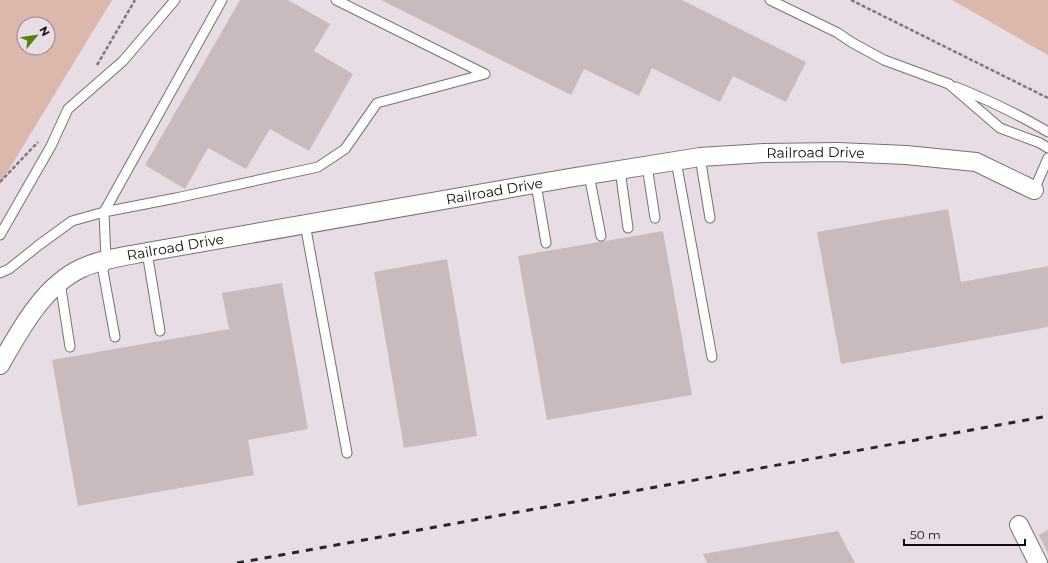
<svg xmlns="http://www.w3.org/2000/svg" width="1048" height="563" viewBox="0 0 1048 563" font-family="Montserrat,sans-serif">
	<style>
		.green { fill: #dcb7ac; fill-rule: evenodd }
		.building { fill: #c9bbbd }
		.lines { fill: none; stroke-linecap: round; stroke-linejoin: round }
		.service-casing { stroke: #796f76; stroke-width: 11 }
		.minor-casing { stroke: #796f76; stroke-width: 20 }
		.path { stroke: #81797f; stroke-width: 2.5; stroke-dasharray: 4 2; stroke-linecap: butt }
		.service { stroke: #fff; stroke-width: 9 }
		.minor { stroke: #fff; stroke-width: 18 }
		.rail { stroke: #2b262a; stroke-width: 3; stroke-dasharray: 7 7; stroke-linecap: butt }
		.labels { text-anchor: middle; stroke-width: 4; stroke-linejoin: round; paint-order: stroke }
		.street-label { font-size: 14px; fill: #100c0f; stroke: #e8dde5 }
	</style>
	<rect width="100%" height="100%" fill="#e8dde5"/>
	<path class="green" d="M0,0H112L0,184ZM24,24H48V48H24Z
		M952,0H1048V55Z"/>
	<path class="building" d="M240,0H288L330,24L314,51L353,74L309,151L270,129L246,169L208,148L185,189L145,165Z
		M381,0H682L806,62L786,102L733,76L720,102L652,68L639,96L584,69L571,95Z
		M948,209L961,282L1048,266V327L841,364L817,232Z
		M663,231L692,395L547,420L518,256Z
		M447,259L477,436L404,448L374,272Z
		M282,283L308,429L248,440L254,475L78,506L52,360L229,329L222,293Z
		M1048,530V554L1039,535Z
		M838,531L855,563H707L703,554Z"/>
	<g class="lines">
		<g class="service-casing">
			<path id="service" d="M770,0L838,33L851,42L884,60L949,84L1000,128L1040,143L1048,148
				M956,87C988,100 1018,114 1048,132
				M700,157L710,218
				M676,161L712,357
				M647,166L655,218
				M620,170L628,228
				M589,175L601,236
				M536,184L546,243
				M1034,190L1048,158
				M305,224L347,453
				M0,235L51,146L68,109L123,61L175,0
				M147,252L160,331
				M0,273L9,269L39,245L72,221L104,212L176,198L318,167L345,149L377,103L485,74L336,0
				M60,282L70,347
				M115,337L103,271L106,260L104,212L222,0"/>
		</g>
		<g class="minor-casing">
			<g id="minor">
				<path id="s1" d="M0,365C20,330 44,285 82,268C101,259 126,256 147,252L569,178L700,157L764,153L838,152L906,155L976,162L1034,190"/>
				<path d="M1019,525L1038,563"/>
			</g>
		</g>
		<path class="path" d="M851,0L1048,98
			M97,65L135,0
			M0,182L38,142"/>
		<use href="#service" class="service"/>
		<use href="#minor" class="minor"/>
		<path class="rail" d="M237,563L1048,416"/>
	</g>
	<g class="labels">
		<g class="street-label">
			<text dy="5" stroke="none"><textPath href="#s1" startOffset="873">Railroad Drive</textPath></text>
			<text dy="5" stroke="none"><textPath href="#s1" startOffset="549">Railroad Drive</textPath></text>
			<text dy="5" stroke="none"><textPath href="#s1" startOffset="225">Railroad Drive</textPath></text>
		</g>
	</g>
	<g transform="translate(36 36) rotate(61)"><circle r="19" fill="#e8dde5" stroke="#92898f"/>
	<path d="M0-3L7 15L0 10L-7 15Z" fill="#558108"/>
	<text y="-6" font-size="11" font-weight="bold" text-anchor="middle" fill="#100c0f">N</text>
	</g>
	<path d="M904 539v6h121v-6" fill="none" stroke="#100c0f" stroke-width="2"/>
	<text x="910" y="539" font-size="12" fill="#100c0f" stroke="#e8dde5" stroke-width="3" paint-order="stroke">50 m</text>
</svg>
